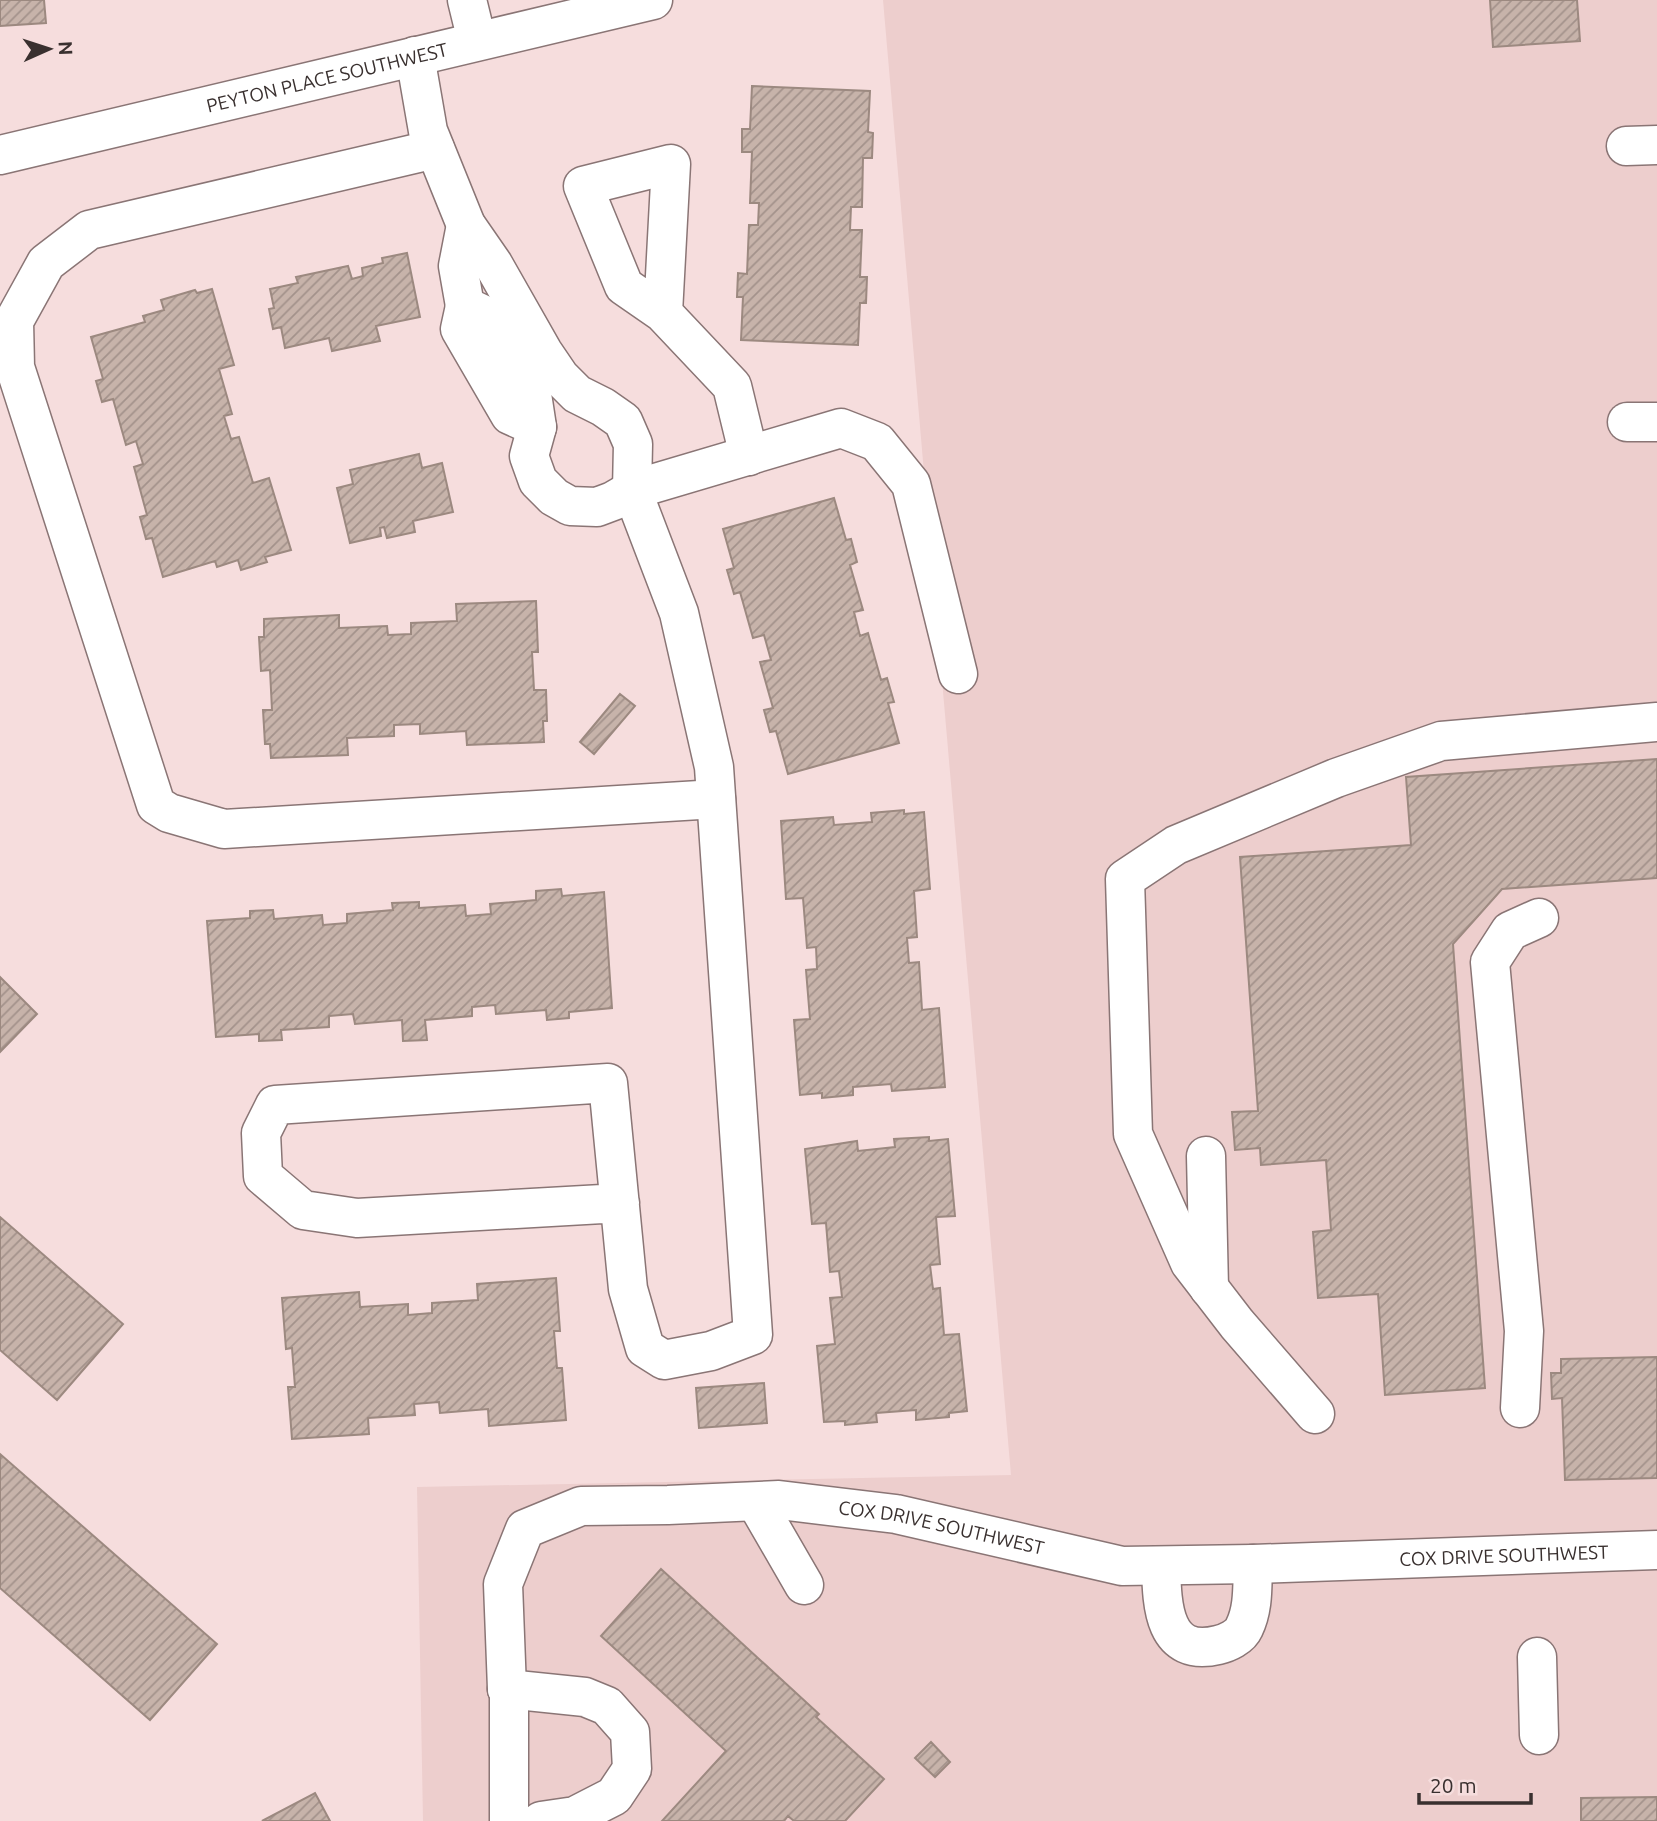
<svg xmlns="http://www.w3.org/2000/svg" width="1657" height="1821" viewBox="0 0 1657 1821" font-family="Ubuntu,sans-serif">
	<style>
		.built { fill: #edcecd }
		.building { fill: url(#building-hatch); stroke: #9c8980; stroke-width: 2 }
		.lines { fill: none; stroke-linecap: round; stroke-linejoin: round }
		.minor-casing { stroke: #8a7575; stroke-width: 41 }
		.minor { stroke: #fff; stroke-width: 38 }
		.labels { text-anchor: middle; stroke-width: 7; stroke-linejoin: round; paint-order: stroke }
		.street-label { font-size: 19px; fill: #39302f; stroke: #f6dddd }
	</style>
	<defs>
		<pattern id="building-hatch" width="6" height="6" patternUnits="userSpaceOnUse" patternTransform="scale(1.75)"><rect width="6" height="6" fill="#c7b3aa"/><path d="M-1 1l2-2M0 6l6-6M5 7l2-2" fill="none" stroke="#a3928b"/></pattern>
	</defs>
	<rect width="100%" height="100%" fill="#f6dddd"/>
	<path class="built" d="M883,0H1657V1821H423L417,1487L1011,1475Z"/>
	<path class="building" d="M0,0H44L46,23L0,26Z
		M1490,0H1577L1580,41L1493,47Z
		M752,86L870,91L868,132L873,133L872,158H863L862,207H851L850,230H862L860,277H867L866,303H860L858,345L741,340L743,297H737L738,273L747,274L749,225H758L759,203H750L752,152H742V129H750Z
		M407,253L420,317L376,326L380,341L332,351L329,338L285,348L281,327L273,329L269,309L274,308L270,289L298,283L296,277L348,266L352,279L363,276L362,268L383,263L382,258Z
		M212,289L234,365L219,369L232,414L224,416L231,439L239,437L253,483L269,478L291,550L265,557L267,562L241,570L238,560L217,567L215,561L163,577L152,538L146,539L140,517L147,515L134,467L143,464L136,441L126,445L113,399L102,402L96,381L103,379L91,337L145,322L143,316L164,310L161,300L195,290L197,293Z
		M419,454L422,468L442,463L453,512L413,521L415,532L387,538L384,527L380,528L381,536L350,543L337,488L353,484L350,470Z
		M834,498L846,540L851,539L857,562L850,565L863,610L854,612L860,636L868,633L881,680L887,678L894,702L888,703L899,743L788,774L776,731L770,732L764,710L773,708L760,662L771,660L764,635L753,638L740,592L734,594L727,570L734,568L723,529Z
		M536,601L538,652H532L534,690H546L547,721H543L544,742L467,745L466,731L420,734V724L394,725V736L347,738L348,755L271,758L270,744H265L263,710H272L270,670L261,671L259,637H264V619L339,615V628L387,626L388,635L411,634V623L457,621L456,604Z
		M620,694L635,706L594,754L580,742Z
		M1657,759V878L1502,889L1453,944L1485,1388L1385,1395L1378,1294L1318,1298L1313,1232L1331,1230L1326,1160L1261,1165L1260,1148L1235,1150L1232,1112L1258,1111L1240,857L1411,845L1406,777Z
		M904,810V814L924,812L930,889L914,891L917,937L907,938L909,963L919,962L922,1010L939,1008L945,1087L892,1091L891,1084L853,1087V1095L822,1098V1093L800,1095L794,1020L810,1019L806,970L817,969L816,947L807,948L803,898L786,899L781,821L833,817L834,825L872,822L871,813Z
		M561,889L562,896L604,892L612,1008L569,1012V1018L547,1020L546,1010L496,1014L495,1005L472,1007V1016L425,1020L427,1040L403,1041L402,1020L355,1024L353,1014L329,1016V1027L281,1030L282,1040L259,1041V1034L216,1037L207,921L250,918V911L273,910L274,919L322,915L323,925L347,923V914L393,910L392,903L419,902V908L465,905L466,916L491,914L490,904L536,900V891Z
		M0,977L37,1014L0,1052Z
		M929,1137V1141L948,1139L955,1216L936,1217L940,1264L930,1265L933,1289L940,1288L944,1335L959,1334L967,1411L949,1413V1417L916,1420V1410L876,1413L877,1422L845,1425V1421L824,1422L817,1346L835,1344L830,1298L842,1297L839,1271L830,1272L826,1223L812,1224L805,1149L857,1141L858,1151L895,1147L894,1139Z
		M0,1217L123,1324L57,1400L0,1350Z
		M556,1278L560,1331H554L557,1368H562L566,1420L489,1426L488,1409L440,1413L439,1402L414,1404L415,1415L368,1418L369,1434L292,1439L288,1387H295L292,1348L286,1349L282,1298L359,1292L360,1307L408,1304V1315L432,1313V1303L478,1300L477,1284Z
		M1657,1357V1478L1565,1480L1562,1398L1552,1399L1551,1373H1561V1359Z
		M764,1383L767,1423L699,1428L696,1388Z
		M0,1454L217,1644L150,1720L0,1588Z
		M661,1569L819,1714L816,1717L884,1779L845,1821H794L788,1816L784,1821H662L726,1751L601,1636Z
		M931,1742L950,1762L935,1777L915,1758Z
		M315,1793L330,1821H262Z
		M1657,1797V1821H1581V1798Z"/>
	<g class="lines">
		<g class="minor-casing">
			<g id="minor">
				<path d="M467,0L477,41"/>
				<path d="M415,56L428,131L466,225L493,264L543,352L560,377L577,394L603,407L623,421L633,444L632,490L679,613L714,767L753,1335L711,1351L664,1360L645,1348L628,1289L608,1083L275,1105L261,1133L263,1176L303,1210L357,1218L620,1203"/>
				<path d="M1626,146L1657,145"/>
				<path d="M435,149L89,230L46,263L14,321L15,367L156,805L169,813L224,829L716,799"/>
				<path id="s1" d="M0,155L653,0"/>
				<path d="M466,225L458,266L465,306L486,316L532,394L537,427L529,456L538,481L554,497L570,506L597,507L613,501L632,490L841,428L877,442L911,484L958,674"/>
				<path d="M465,306L460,329L510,415L537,427"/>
				<path d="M663,313L624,286L583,186L671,164L663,313L732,386L749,456"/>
				<path d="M1627,422H1657"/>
				<path d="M1206,1156L1209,1288"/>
				<path d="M1520,1408L1524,1331L1490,962L1510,931L1539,918"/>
				<path d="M1315,1414L1237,1324L1190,1263L1133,1134L1125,879L1176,845L1336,778L1441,741L1657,722"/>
				<path d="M756,1502L804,1585"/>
				<path d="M1161,1566C1162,1605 1163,1658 1218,1645C1227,1643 1240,1637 1244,1628C1254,1608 1252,1585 1253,1564"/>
				<path d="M1537,1657L1539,1735"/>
				<path d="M507,1689L585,1697L607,1706L630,1732L632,1769L614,1796L575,1816L541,1821"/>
				<path id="s2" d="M509,1821V1690L507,1689L503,1584L525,1529L581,1506L668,1505L779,1500L896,1514L1122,1566L1253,1564L1657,1550"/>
			</g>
		</g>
		<use href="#minor" class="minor"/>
	</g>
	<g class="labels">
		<g class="street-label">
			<text dy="7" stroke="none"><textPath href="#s1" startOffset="336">PEYTON PLACE SOUTHWEST</textPath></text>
			<text dy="7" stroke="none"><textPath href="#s2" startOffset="721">COX DRIVE SOUTHWEST</textPath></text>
			<text dy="7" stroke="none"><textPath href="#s2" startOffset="1288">COX DRIVE SOUTHWEST</textPath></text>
		</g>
	</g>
	<g transform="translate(49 49) rotate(87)" stroke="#f6dddd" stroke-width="5" paint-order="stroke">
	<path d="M0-5L12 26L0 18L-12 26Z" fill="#39302f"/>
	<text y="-10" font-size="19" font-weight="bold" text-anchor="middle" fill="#39302f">N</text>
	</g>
	<path d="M1419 1793v10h112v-10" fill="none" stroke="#39302f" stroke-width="3.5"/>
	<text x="1430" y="1793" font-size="21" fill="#39302f" stroke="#f6dddd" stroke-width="5" paint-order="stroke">20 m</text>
</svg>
